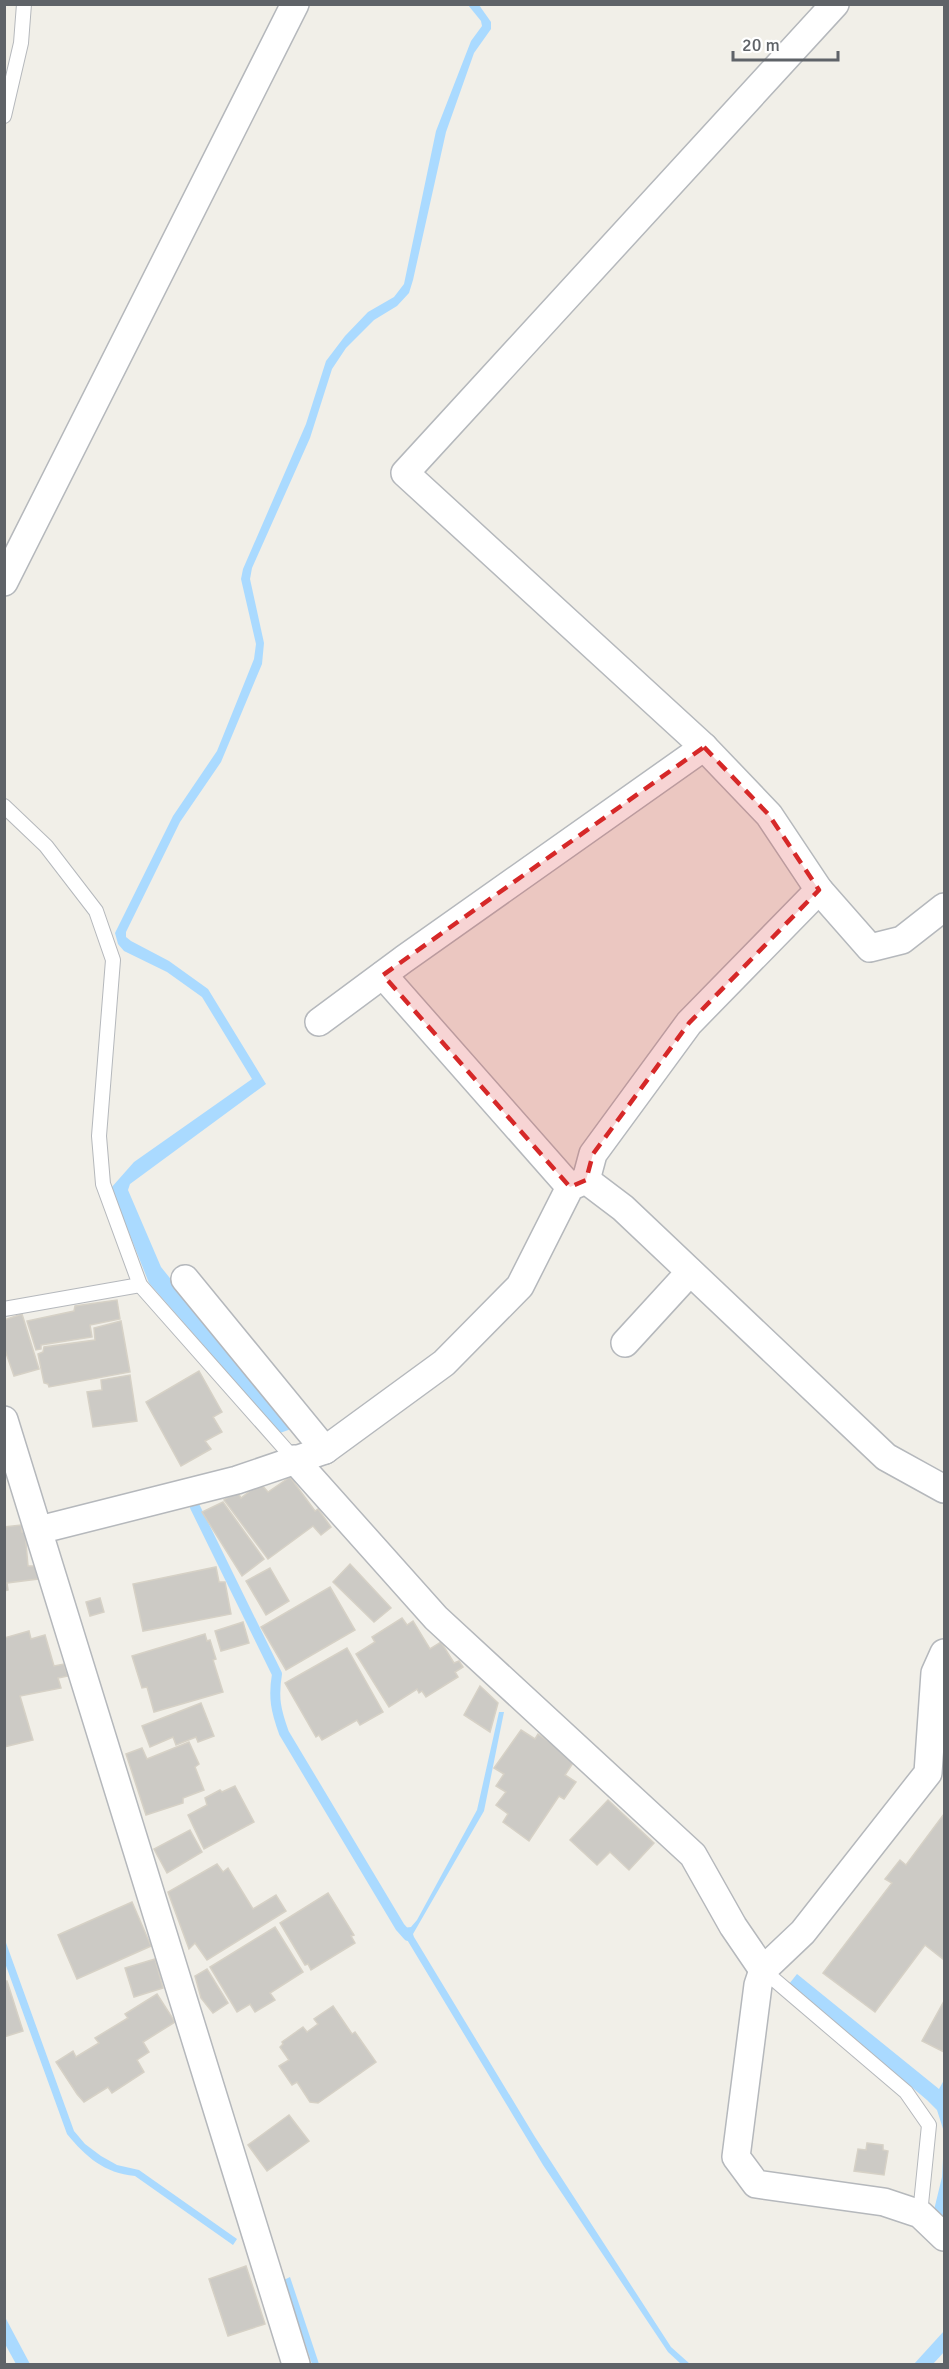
<svg xmlns="http://www.w3.org/2000/svg" width="949" height="2369" viewBox="0 0 949 2369" font-family="Signika,sans-serif">
  <style>
    .water { fill: #aadaff }
    .lines { fill: none; stroke-linecap: round; stroke-linejoin: round }
    .stream { stroke: #aadaff; stroke-width: 10 }
    .building { fill: #cccac5; stroke: #d6d1c6; stroke-width: 1.5 }
    .lane-casing { stroke: #b5b8bc; stroke-width: 16 }
    .street-casing { stroke: #b5b8bc; stroke-width: 30 }
    .lane { stroke: #fff; stroke-width: 14 }
    .street { stroke: #fff; stroke-width: 27 }
    .marked { fill: #d62828; fill-opacity: 0.2; stroke: #d62828; stroke-width: 4.5; stroke-dasharray: 12 8; stroke-linejoin: round }
  </style>
  <rect width="100%" height="100%" fill="#f1efe8"/>
  <g class="water">
    <path d="M468,5H479L491,22V29L474,53L446,132L413,280L409,293L397,306L374,320L346,348L332,369L310,438L252,568L250,579L264,643L262,664L221,762L180,822L126,932V937L131,941L169,961L208,989L266,1084L130,1184L128,1190L161,1267L291,1429L280,1433L149,1283L111,1188L134,1162L252,1079L202,997L167,972L124,951L118,944L115,933L173,816L217,751L254,659L256,644L241,579L243,569L306,424L326,361L345,336L368,312L394,297L404,284L436,131L471,41L482,26L481,21Z"/>
    <path d="M499,1712H504L484,1811L413,1934L414,1937L535,2137L671,2347L690,2364H681L668,2352L543,2165L403,1933V1928L411,1927L417,1920L477,1810Z"/>
    <path d="M5,1940L74,2131L85,2144L101,2156L117,2165L139,2170L237,2239L233,2245L135,2176C104,2173 86,2157 67,2134L5,1963Z"/>
    <path d="M797,1974L939,2089L944,2080V2132L937,2110L927,2100L789,1984Z"/>
    <path d="M944,2140V2220L934,2210L942,2177Z"/>
    <path d="M290,2277L319,2364H312L284,2280Z"/>
    <path d="M5,2317L30,2364H16L5,2344Z"/>
    <path d="M944,2331V2352L933,2364H914Z"/>
  </g>
  <g class="lines">
    <path class="stream" d="M195,1507L277,1674C273,1698 276,1711 284,1733L400,1927L408,1936"/>
  </g>
  <g class="building">
    <path d="M117,1300L120,1319L90,1325L92,1337L41,1345V1349L36,1350L27,1321L74,1311L75,1306Z"/>
    <path d="M22,1314L39,1369L14,1376L4,1347V1320Z"/>
    <path d="M121,1321L130,1372L49,1387L48,1384L44,1383L38,1354L43,1352L44,1347L95,1340L94,1328Z"/>
    <path d="M199,1371L222,1412L213,1417L222,1432L205,1441L211,1449L181,1466L146,1402Z"/>
    <path d="M130,1375L137,1421L93,1427L87,1392L102,1390L101,1380Z"/>
    <path d="M290,1477L315,1511L318,1509L331,1527L321,1535L313,1526L268,1559L224,1500L237,1491L241,1498L260,1483L268,1492Z"/>
    <path d="M223,1502L264,1559L242,1576L202,1512Z"/>
    <path d="M21,1525L22,1532H25L28,1566H35L38,1579L7,1583L8,1590L4,1591V1527Z"/>
    <path d="M350,1564L391,1608L374,1622L333,1582Z"/>
    <path d="M216,1567L219,1582H225L231,1614L143,1631L133,1584Z"/>
    <path d="M270,1568L289,1601L266,1615L246,1581Z"/>
    <path d="M330,1587L355,1630L286,1670L261,1627Z"/>
    <path d="M100,1598L104,1612L90,1616L86,1602Z"/>
    <path d="M402,1618L407,1625L413,1621L430,1649L441,1642L454,1663L459,1661L463,1667L455,1672L458,1677L426,1697L422,1691L419,1693L417,1689L389,1707L356,1654L375,1642L372,1637Z"/>
    <path d="M243,1622L249,1643L221,1651L215,1631Z"/>
    <path d="M29,1631L31,1639L45,1635L54,1666L64,1664L68,1676L58,1678L61,1688L20,1696L33,1740L4,1747V1638Z"/>
    <path d="M205,1634L207,1641L210,1640L216,1659L213,1660L223,1692L154,1712L147,1687L142,1688L132,1656Z"/>
    <path d="M347,1648L383,1712L360,1725L357,1720L322,1740L319,1735L316,1737L285,1683Z"/>
    <path d="M480,1686L498,1703L490,1732L464,1715Z"/>
    <path d="M201,1703L214,1736L198,1742L196,1737L176,1745L173,1737L150,1747L142,1726Z"/>
    <path d="M521,1730L535,1739L538,1734L575,1760L565,1775L576,1782L564,1799L559,1796L529,1841L503,1822L508,1814L496,1805L506,1792L496,1786L504,1774L494,1768Z"/>
    <path d="M189,1742L199,1764L195,1767L204,1790L183,1798V1803L146,1815L126,1754L142,1748L147,1759Z"/>
    <path d="M235,1786L254,1822L204,1849L188,1815L207,1805L205,1798L220,1790L222,1792Z"/>
    <path d="M608,1800L654,1843L629,1870L610,1852L597,1865L570,1840Z"/>
    <path d="M944,1814V1957L943,1959L925,1945L875,2012L823,1973L892,1883L885,1879L900,1860L906,1865Z"/>
    <path d="M190,1830L202,1852L167,1873L154,1849Z"/>
    <path d="M217,1864L223,1872L228,1868L253,1909L276,1895L286,1911L207,1960L195,1943L189,1949L168,1892Z"/>
    <path d="M328,1893L354,1935L351,1936L355,1943L311,1970L308,1964L305,1965L280,1923Z"/>
    <path d="M132,1902L151,1946L77,1979L58,1935Z"/>
    <path d="M275,1927L303,1972L270,1993L275,2000L255,2012L250,2004L237,2012L210,1967Z"/>
    <path d="M155,1959L163,1988L134,1997L125,1968Z"/>
    <path d="M207,1969L228,2003L213,2013L201,1998L195,1976Z"/>
    <path d="M4,1981H7L23,2031L4,2037Z"/>
    <path d="M157,1994L175,2022L143,2042L149,2052L137,2060L144,2072L112,2093L108,2087L84,2102L77,2094L56,2062L73,2051L76,2057L99,2043L95,2038L128,2018L125,2014Z"/>
    <path d="M944,2001V2052L922,2041Z"/>
    <path d="M333,2006L352,2034L355,2032L376,2062L318,2103L310,2102L297,2082L292,2085L279,2066L289,2060L280,2047L283,2044L282,2042L303,2027L307,2032L318,2024L314,2019Z"/>
    <path d="M289,2115L309,2141L267,2171L248,2145Z"/>
    <path d="M867,2143L883,2145V2150L888,2151L884,2175L854,2171L858,2149L866,2150Z"/>
    <path d="M246,2266L265,2324L228,2336L209,2279Z"/>
  </g>
  <g class="lines">
    <g class="lane-casing">
      <g id="lane">
        <path d="M4,116L21,43L24,4"/>
        <path d="M4,806L46,846L96,911L113,960L99,1136L103,1184L140,1285L294,1459"/>
        <path d="M4,1309L140,1285"/>
        <path d="M763,1970L906,2092L929,2125L920,2214"/>
      </g>
    </g>
    <g class="street-casing">
      <g id="street">
        <path d="M835,4L405,473L704,747L769,815L819,890L870,948L902,940L944,907"/>
        <path d="M4,582L295,4"/>
        <path d="M383,975L570,1187"/>
        <path d="M319,1022L404,959L704,747"/>
        <path d="M586,1180L593,1154L689,1023L819,890"/>
        <path d="M185,1279L325,1450"/>
        <path d="M625,1343L690,1272"/>
        <path d="M4,1420L296,2364"/>
        <path d="M294,1459L436,1618L693,1855L733,1926L763,1970"/>
        <path d="M39,1530L237,1480L325,1450L444,1363L520,1286L570,1187L586,1180L623,1208L886,1457L944,1489"/>
        <path d="M944,1653L935,1673L928,1773L803,1932L763,1970L758,1985L736,2157L756,2184L884,2202L920,2214L944,2237"/>
      </g>
    </g>
    <use href="#lane" class="lane"/>
    <use href="#street" class="street"/>
  </g>
  <path class="marked" d="M704,747L769,815L819,890L689,1023L593,1154L586,1180L570,1187L383,975Z"/>
  <rect width="949" height="2369" fill="none" stroke="#5f6368" stroke-width="12"/>
  <path d="M733 51v9h105v-9" fill="none" stroke="#5f6368" stroke-width="3"/>
  <text x="742" y="51" font-size="18" fill="#5f6368" stroke="#ffffff" stroke-width="4.5" paint-order="stroke">20 m</text>
</svg>
